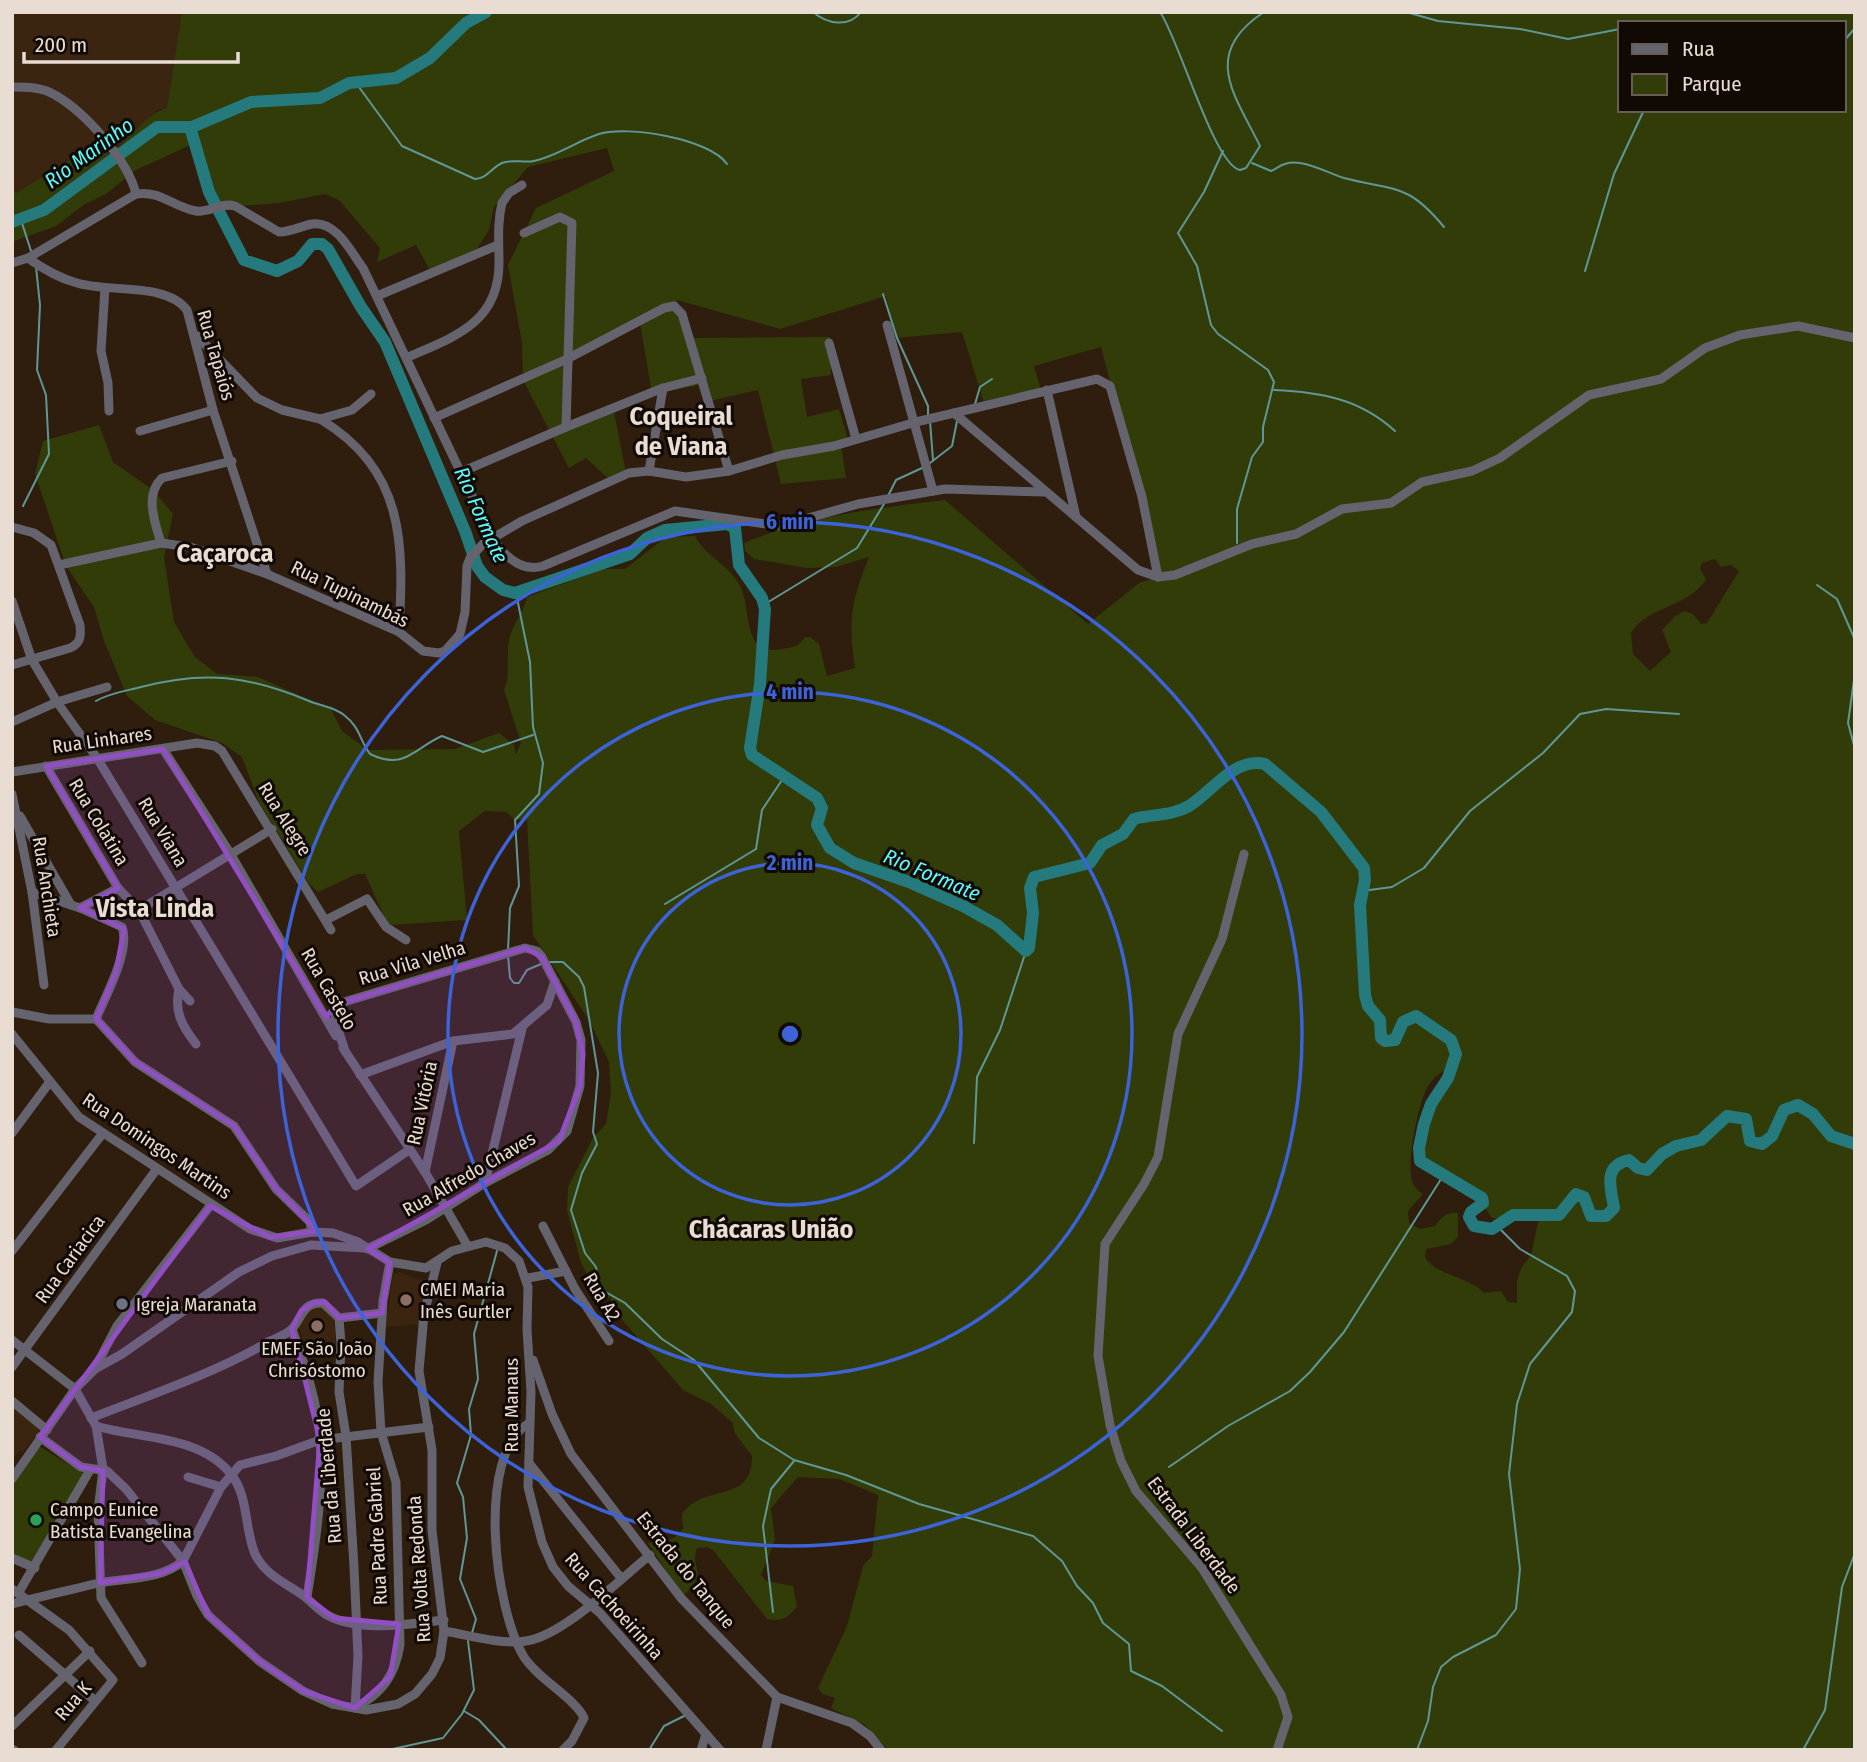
<svg xmlns="http://www.w3.org/2000/svg" width="1867" height="1762" viewBox="0 0 1867 1762" font-family="'Fira Sans Condensed',sans-serif">
  <style>
    .built { fill: #3b2410 }
    .green { fill: #323c08; fill-rule: evenodd }
    .lines { fill: none; stroke-linecap: round; stroke-linejoin: round }
    .stream { stroke: #5f9797; stroke-width: 2 }
    .river { stroke: #247a7d; stroke-width: 12 }
    .minor { stroke: #64636e; stroke-width: 9 }
    .marked { fill: #914fc3; fill-opacity: 0.2; stroke: #914fc3; stroke-width: 5; stroke-linejoin: round }
    .ring { fill: none; stroke: #3c63d7; stroke-width: 3.5 }
    .education-dot { fill: #8d6e63; stroke: #110904; stroke-width: 2.5 }
    .worship-dot { fill: #6b7280; stroke: #110904; stroke-width: 2.5 }
    .leisure-dot { fill: #2e9e5b; stroke: #110904; stroke-width: 2.5 }
    .labels { text-anchor: middle; dominant-baseline: central; stroke-width: 6; stroke-linejoin: round; paint-order: stroke }
    .street-label { font-size: 19px; fill: #e9dcd3; stroke: #110904 }
    .poi-label { font-size: 19px; fill: #e9dcd3; stroke: #110904; text-anchor: start }
    .water-label { font-size: 21px; font-style: italic; fill: #5df9ff; stroke: #110904 }
    .district-label { font-size: 26px; font-weight: bold; fill: #e9dcd3; stroke: #110904 }
    .centre { fill: #3c63d7; stroke: #110904; stroke-width: 3.5 }
    .ring-label { font-size: 21px; text-anchor: middle; font-weight: bold; fill: #3c63d7; stroke: #110904; stroke-width: 6; stroke-linejoin: round; paint-order: stroke }
  </style>
  <rect width="100%" height="100%" fill="#2f1d0e"/>
  <g class="built">
    <path d="M12,12H182L168,108L158,110L127,142L109,155L100,141L16,193L12,186Z"/>
    <path d="M399,1272L427,1282L421,1324L385,1327L393,1275Z"/>
    <path d="M314,1307H321L333,1314L336,1343L304,1347L299,1324L303,1315Z"/>
    <path d="M12,1405L38,1426L39,1432L23,1452L20,1451L15,1456L12,1454Z"/>
  </g>
  <g class="green">
    <path d="M182,12H1855V1750H888L865,1725L831,1708L835,1698L822,1694L818,1688L847,1626L863,1566L872,1556L878,1495L839,1479L798,1477L771,1508L775,1540L761,1575L766,1581L793,1586L797,1606C789,1618 781,1622 767,1619L714,1551L707,1547L697,1548C689,1570 711,1572 683,1596L648,1543L674,1538L683,1529L682,1514C705,1482 752,1505 752,1456L734,1432L733,1423L711,1404L683,1390L611,1307V1297L601,1300L581,1263L567,1210L568,1187L593,1138L606,1124L611,1093L609,1062L590,1022L533,935L527,819L515,820L506,812L485,811L459,831L467,920L388,925L365,874H357L318,892L308,882L259,802L242,757L222,743L155,720L127,696L104,641L94,607L66,566L35,474L43,441L99,425L113,462L153,490L173,514L164,557L174,622L195,657L217,674L258,677L331,709L342,731L368,750L455,749L499,733L514,745L516,754L521,743L504,690C512,672 504,651 511,633C516,620 524,611 527,597L603,569H625L666,537L695,536C705,556 728,564 739,584C753,608 740,657 782,649C792,647 799,647 805,637H810L819,644L827,676L855,668C848,621 851,601 869,557L836,567L807,568L754,559L745,551L744,543C807,516 877,508 945,500L1088,624L1139,583L1161,576L1101,347L1034,366L1041,390L985,406L962,332L895,338L886,296L780,329L677,300L689,338L830,337L831,375L801,379L807,417L839,409L849,443L841,445L846,478L781,484L758,390L705,402L700,385L652,394L640,323L574,354L566,426L613,407L627,478L612,482L586,458L569,468L523,380L522,343L508,265L536,208L614,171L607,148L528,167L494,207L489,230L477,249L430,270L416,245L377,262L380,248L339,200L325,194L279,203L213,208L199,141L136,170L106,194L85,204L56,226L12,242V186L16,193L100,141L109,154C128,142 146,113 167,108ZM1620,23H1844V110H1620ZM1715,559L1721,567L1731,565L1739,571L1707,623L1701,624L1693,614L1685,611L1675,616L1662,630L1671,652L1650,671L1633,654L1631,633C1649,605 1685,609 1706,580L1700,568L1702,563ZM1449,1067L1454,1069L1431,1113L1418,1161C1427,1168 1434,1167 1443,1172C1462,1184 1481,1200 1492,1218L1514,1219L1540,1213L1531,1255L1521,1268L1517,1281V1303L1508,1302L1501,1291L1484,1293C1469,1276 1436,1276 1425,1257L1426,1249L1451,1244L1458,1237V1213C1446,1212 1442,1217 1435,1226L1420,1229L1409,1223L1408,1211L1423,1194C1420,1192 1417,1190 1415,1187C1403,1172 1418,1107 1426,1090C1431,1079 1440,1073 1449,1067Z"/>
    <path d="M37,1445L86,1475L34,1566L12,1553V1486Z"/>
  </g>
  <g class="lines">
    <g class="stream">
      <path d="M813,12C827,24 849,28 861,12"/>
      <path d="M1160,12C1179,39 1214,165 1240,170L1246,168L1260,146C1235,95 1200,54 1264,12"/>
      <path d="M1406,12L1438,21L1520,29L1568,39L1620,29"/>
      <path d="M1844,41L1855,28"/>
      <path d="M356,83L402,146L475,179C488,178 491,168 502,163C512,159 524,163 534,161C557,156 577,141 599,134C628,125 710,139 727,164"/>
      <path d="M1223,151L1204,192L1178,233L1197,266L1211,325L1218,334L1268,370L1274,382L1263,427V442L1252,457L1237,509V543"/>
      <path d="M1252,163L1271,171C1276,169 1280,165 1285,164C1303,158 1327,173 1344,178C1394,191 1407,182 1444,227"/>
      <path d="M21,220L31,251"/>
      <path d="M1585,271L1614,174L1644,110"/>
      <path d="M883,294L897,338L928,406V416"/>
      <path d="M1274,390C1321,392 1360,399 1395,431"/>
      <path d="M975,404L980,387L992,379"/>
      <path d="M930,421L933,460"/>
      <path d="M930,463L952,446L957,421"/>
      <path d="M888,496L896,480L922,468"/>
      <path d="M23,506L49,454L46,395L37,370L40,305L36,267"/>
      <path d="M1817,585L1837,599L1855,640"/>
      <path d="M765,604L857,548L884,504"/>
      <path d="M1855,673L1848,723L1855,749"/>
      <path d="M96,701C109,693 126,691 141,687C205,670 249,676 309,701C321,706 334,707 344,715C361,728 359,740 370,754C405,771 414,748 442,736L483,752L533,735"/>
      <path d="M1362,891L1392,887L1424,868L1470,811L1543,753L1580,714L1606,709L1679,714"/>
      <path d="M665,904L756,849L762,810L784,777"/>
      <path d="M508,950L510,908L519,886L515,820L539,794L543,763L533,727L530,662L516,593"/>
      <path d="M508,955L510,978L514,983H519L527,970L541,964"/>
      <path d="M550,962H563L579,977L584,987L598,1073L593,1132L597,1144L582,1173L571,1210L585,1253L596,1267L598,1284L602,1290L625,1303L662,1339L694,1360L759,1438L794,1460L846,1475L919,1504L1033,1536L1062,1561L1077,1586L1093,1603L1103,1623L1129,1644L1131,1671L1162,1686L1222,1731"/>
      <path d="M974,1143L977,1077L1000,1030L1026,951"/>
      <path d="M1169,1467L1228,1426L1290,1391L1310,1372L1344,1332L1443,1176"/>
      <path d="M773,1612L763,1526L771,1489L794,1461"/>
      <path d="M472,1633L476,1619L460,1579L467,1538L463,1497L457,1483L471,1435L469,1409L478,1379L474,1334L497,1251"/>
      <path d="M464,1711L479,1720L507,1750"/>
      <path d="M388,1750L443,1738L462,1714L474,1690L468,1641"/>
      <path d="M649,1750L664,1726L684,1716"/>
      <path d="M1417,1750L1428,1721L1433,1687L1441,1667L1453,1657L1496,1635L1516,1609L1520,1569L1509,1474L1517,1404L1530,1364L1572,1312L1575,1291L1567,1276L1520,1249L1497,1226"/>
      <path d="M1803,1750L1825,1710L1842,1587L1855,1553"/>
    </g>
    <g class="river">
      <path d="M190,127L209,192L244,260L277,271L298,261L312,244H322L328,249L361,307L385,342L465,531L477,566L485,577L503,590L515,593L630,554L647,538L665,530L727,524L735,528L739,565L762,598L765,609L760,684L750,748L752,755L817,798L822,808L817,825L830,848L854,863L909,882L963,906L997,925L1026,951L1029,948L1033,913L1030,888L1034,877L1090,863L1102,845L1123,834L1134,819C1152,814 1172,816 1189,806C1211,793 1235,756 1265,764L1321,812L1364,868L1365,880L1360,905L1365,995L1368,1006L1380,1020L1381,1038L1385,1041L1395,1040L1403,1022L1416,1016L1451,1040L1456,1054L1448,1078L1431,1104L1424,1124L1419,1148L1420,1161L1482,1198L1483,1203L1471,1212L1469,1217L1474,1226L1492,1229L1513,1215H1559L1576,1194L1584,1197L1591,1216H1606L1614,1208C1611,1188 1602,1166 1629,1160L1638,1168L1647,1170L1662,1154L1676,1146L1701,1140L1727,1116L1746,1119L1750,1141L1762,1144L1772,1136L1784,1110L1798,1105L1813,1114L1831,1136L1855,1144"/>
      <path d="M12,222L44,210L157,127H192L251,102L320,98L349,83L396,78L430,58L466,23L486,12"/>
    </g>
    <g class="minor">
      <path d="M12,87C27,87 42,87 55,95C85,112 128,160 136,194"/>
      <path d="M524,233L560,217L572,223L566,427L663,388L702,378"/>
      <path d="M28,258C43,269 59,278 77,283C110,293 166,282 187,310L213,410L267,574"/>
      <path d="M12,263L28,258L136,194C160,190 173,207 196,211C209,213 221,202 235,206L279,232C291,232 301,226 312,224C336,220 351,252 363,268L492,538C503,554 521,573 543,566L675,511L780,526L858,504L945,489L1044,492"/>
      <path d="M105,288L101,351L108,383L109,411"/>
      <path d="M377,296L498,245"/>
      <path d="M887,325L933,491"/>
      <path d="M197,336L257,398L282,410L320,419L352,410L371,394"/>
      <path d="M829,343L856,439"/>
      <path d="M408,357C454,337 499,323 499,263C499,242 497,223 502,203L509,193L522,185"/>
      <path d="M1047,390L1076,517"/>
      <path d="M954,413L1138,570L1158,577L1175,575L1252,544L1296,534L1342,509L1391,503L1422,482L1472,471L1500,458L1589,395L1661,379L1705,348L1740,335L1798,326L1855,338"/>
      <path d="M434,418L567,359L664,308L674,306L682,314L729,471"/>
      <path d="M320,419C405,470 404,543 399,632"/>
      <path d="M140,431L213,410"/>
      <path d="M649,471L663,388"/>
      <path d="M459,473L566,427"/>
      <path d="M12,527L34,533L51,545L80,625C81,636 81,643 70,648L12,665"/>
      <path d="M161,543C155,523 144,495 162,478L232,461"/>
      <path d="M59,565L161,543L190,547L267,574L399,632L423,651L439,653L445,651L460,634L465,612L467,566L470,558L483,544L522,521L629,473L649,471L686,477L729,471L782,455L834,446L916,422L1097,379L1110,386L1142,497L1158,577"/>
      <path d="M12,601L32,660L57,702L97,758L356,1186L409,1150"/>
      <path d="M12,722L57,702L107,687"/>
      <path d="M163,749L230,853L336,1036"/>
      <path d="M46,766L118,888L139,910L179,989L190,1001"/>
      <path d="M12,772L197,743L215,746L222,751L331,930"/>
      <path d="M12,794L32,892L44,985"/>
      <path d="M20,816L71,905"/>
      <path d="M1244,854L1222,939L1178,1034L1158,1157L1144,1184L1105,1244L1098,1356L1110,1425L1121,1461L1136,1491L1202,1568L1281,1695L1288,1717L1277,1750"/>
      <path d="M32,892L80,908L122,927C131,950 105,997 96,1019"/>
      <path d="M80,908L118,888"/>
      <path d="M139,910L272,829"/>
      <path d="M326,920L367,899L386,927L406,940"/>
      <path d="M179,989C174,1012 182,1026 196,1044"/>
      <path d="M12,1012L49,1019H96L135,1062L234,1126L276,1189L310,1222L312,1232"/>
      <path d="M12,1034L79,1117L250,1229L277,1238L312,1232L333,1233L358,1242L390,1262L426,1268L452,1251L486,1242L505,1248L519,1261L528,1287L527,1329L531,1392L528,1487L542,1542L553,1567L568,1586L600,1613L720,1750"/>
      <path d="M343,1048L425,1172L467,1245"/>
      <path d="M345,1051L335,1020L337,1004L525,948L537,951L542,957L576,1022L581,1040L580,1086L567,1131L548,1150L485,1183L426,1220L367,1249"/>
      <path d="M360,1075L453,1041L513,1034L547,1005L555,981"/>
      <path d="M12,1133L49,1083"/>
      <path d="M425,1172L453,1041"/>
      <path d="M485,1183L522,1029"/>
      <path d="M543,1226L575,1289L609,1341"/>
      <path d="M12,1251L103,1133"/>
      <path d="M528,1278L566,1271"/>
      <path d="M339,1318L382,1313"/>
      <path d="M292,1329C304,1364 318,1402 320,1439C324,1490 315,1547 307,1597"/>
      <path d="M12,1340L75,1389"/>
      <path d="M533,1360L552,1414L571,1454L681,1598L777,1697L852,1723L870,1736L881,1750"/>
      <path d="M12,1367L156,1170"/>
      <path d="M95,1369L122,1354L239,1272L272,1256L311,1245L364,1248"/>
      <path d="M75,1389L96,1426L103,1469L98,1511L101,1598L142,1663"/>
      <path d="M12,1401L47,1430"/>
      <path d="M91,1418C152,1394 213,1374 270,1341C277,1338 288,1334 293,1328C303,1315 303,1302 323,1303L339,1318L341,1344L339,1392L346,1436L354,1567L358,1656L355,1708"/>
      <path d="M529,1423C475,1455 495,1610 524,1657C538,1679 576,1699 584,1718L572,1741L563,1750"/>
      <path d="M96,1426C139,1439 199,1435 230,1473C249,1495 244,1528 255,1554C264,1573 281,1581 298,1592C309,1598 316,1609 327,1615C360,1633 409,1624 444,1620"/>
      <path d="M40,1437L81,1467L107,1471L126,1489L183,1561L197,1596L208,1615L259,1661L303,1691L332,1704L366,1710L398,1704L415,1694L432,1674L440,1658L444,1631L432,1530V1450L419,1371L424,1314L437,1263"/>
      <path d="M529,1463L621,1578"/>
      <path d="M188,1477L221,1487"/>
      <path d="M12,1479L75,1389L94,1370L117,1326L210,1206"/>
      <path d="M12,1558L35,1568"/>
      <path d="M12,1589L69,1630L113,1680L56,1750"/>
      <path d="M19,1592L90,1470"/>
      <path d="M12,1604C41,1596 70,1590 99,1583C126,1578 161,1580 183,1561L221,1487L240,1465L276,1456L320,1440L429,1427"/>
      <path d="M444,1631C469,1635 500,1645 526,1641C563,1636 620,1579 650,1555"/>
      <path d="M19,1635L94,1700"/>
      <path d="M355,1708C382,1693 395,1676 400,1645L396,1482L381,1432L378,1382L383,1301L390,1262"/>
      <path d="M12,1726L90,1651"/>
      <path d="M12,1749L14,1750"/>
      <path d="M701,1750L706,1734"/>
      <path d="M766,1750L777,1697"/>
    </g>
  </g>
  <path class="marked" d="M163,749L326,1017L337,1004L525,948L542,957L576,1022L583,1054L580,1086L559,1141L368,1249L390,1262L382,1313L339,1318L325,1302L314,1303L301,1311L292,1329L320,1440L307,1597L334,1618L399,1624L390,1677L355,1708L303,1691L259,1661L208,1615L185,1562L162,1573L100,1583L103,1471L81,1467L40,1437L210,1206L270,1237L317,1231L276,1189L234,1126L135,1062L96,1019L116,972L124,929L80,908L118,888L46,766Z"/>
  <g class="ring">
    <circle cx="790" cy="1034" r="171"/>
    <circle cx="790" cy="1034" r="342"/>
    <circle cx="790" cy="1034" r="512"/>
  </g>
  <g class="education-dot">
    <circle cx="406" cy="1300" r="7"/>
    <circle cx="317" cy="1326" r="7"/>
  </g>
  <circle class="worship-dot" cx="122" cy="1304" r="7"/>
  <circle class="leisure-dot" cx="36" cy="1520" r="7"/>
  <g class="labels">
    <g class="street-label">
      <text transform="translate(216 355) rotate(74)">Rua Tapaiós</text>
      <text transform="translate(350 594) rotate(26)">Rua Tupinambás</text>
      <text transform="translate(102 740) rotate(-8)">Rua Linhares</text>
      <text transform="translate(285 819) rotate(58)">Rua Alegre</text>
      <text transform="translate(99 822) rotate(59)">Rua Colatina</text>
      <text transform="translate(163 832) rotate(59)">Rua Viana</text>
      <text transform="translate(47 887) rotate(81)">Rua Anchieta</text>
      <text transform="translate(412 963) rotate(-17)">Rua Vila Velha</text>
      <text transform="translate(329 989) rotate(60)">Rua Castelo</text>
      <text transform="translate(422 1103) rotate(-78)">Rua Vitória</text>
      <text transform="translate(157 1146) rotate(34)">Rua Domingos Martins</text>
      <text transform="translate(469 1174) rotate(-30)">Rua Alfredo Chaves</text>
      <text transform="translate(70 1259) rotate(-54)">Rua Cariacica</text>
      <text transform="translate(602 1297) rotate(59)">Rua A2</text>
      <text transform="translate(511 1405) rotate(-90)">Rua Manaus</text>
      <text transform="translate(329 1476) rotate(-95)">Rua da Liberdade</text>
      <text transform="translate(1194 1535) rotate(53)">Estrada Liberdade</text>
      <text transform="translate(377 1536) rotate(-93)">Rua Padre Gabriel</text>
      <text transform="translate(419 1569) rotate(-94)">Rua Volta Redonda</text>
      <text transform="translate(686 1570) rotate(51)">Estrada do Tanque</text>
      <text transform="translate(614 1606) rotate(48)">Rua Cachoeirinha</text>
      <text transform="translate(73 1701) rotate(-49)">Rua K</text>
    </g>
    <g class="poi-label">
      <text x="420" y="1289">CMEI Maria<tspan x="420" dy="22">Inês Gurtler</tspan></text>
      <text x="136" y="1304">Igreja Maranata</text>
      <text x="317" y="1348" text-anchor="middle">EMEF São João<tspan x="317" dy="22">Chrisóstomo</tspan></text>
      <text x="50" y="1509">Campo Eunice<tspan x="50" dy="22">Batista Evangelina</tspan></text>
    </g>
    <g class="water-label">
      <text transform="translate(89 153) rotate(-36)">Rio Marinho</text>
      <text transform="translate(481 515) rotate(66)">Rio Formate</text>
      <text transform="translate(932 875) rotate(23)">Rio Formate</text>
    </g>
    <g class="district-label">
      <text x="681" y="416">Coqueiral<tspan x="681" dy="30">de Viana</tspan></text>
      <text x="225" y="553">Caçaroca</text>
      <text x="155" y="908">Vista Linda</text>
      <text x="771" y="1229">Chácaras União</text>
    </g>
  </g>
  <circle cx="790" cy="1034" r="10" class="centre"/>
  <g class="ring-label">
    <text x="790" y="529">6 min</text>
    <text x="790" y="699">4 min</text>
    <text x="790" y="870">2 min</text>
  </g>
  <rect width="1867" height="1762" fill="none" stroke="#e9dcd3" stroke-width="28"/>
  <rect x="1618" y="21" width="228" height="91" fill="#110904" stroke="#675d57" stroke-width="2"/>
  <rect x="1632" y="44" width="35" height="10" fill="#64636e" stroke="#675d57" stroke-width="2"/>
  <text x="1682" y="56" font-size="21" fill="#e9dcd3">Rua</text>
  <rect x="1632" y="74" width="35" height="21" fill="#323c08" stroke="#675d57" stroke-width="2"/>
  <text x="1682" y="91" font-size="21" fill="#e9dcd3">Parque</text>
  <path d="M24 52v10h214v-10" fill="none" stroke="#e9dcd3" stroke-width="3.5"/>
  <text x="35" y="52" font-size="21" fill="#e9dcd3" stroke="#110904" stroke-width="5" paint-order="stroke">200 m</text>
</svg>
